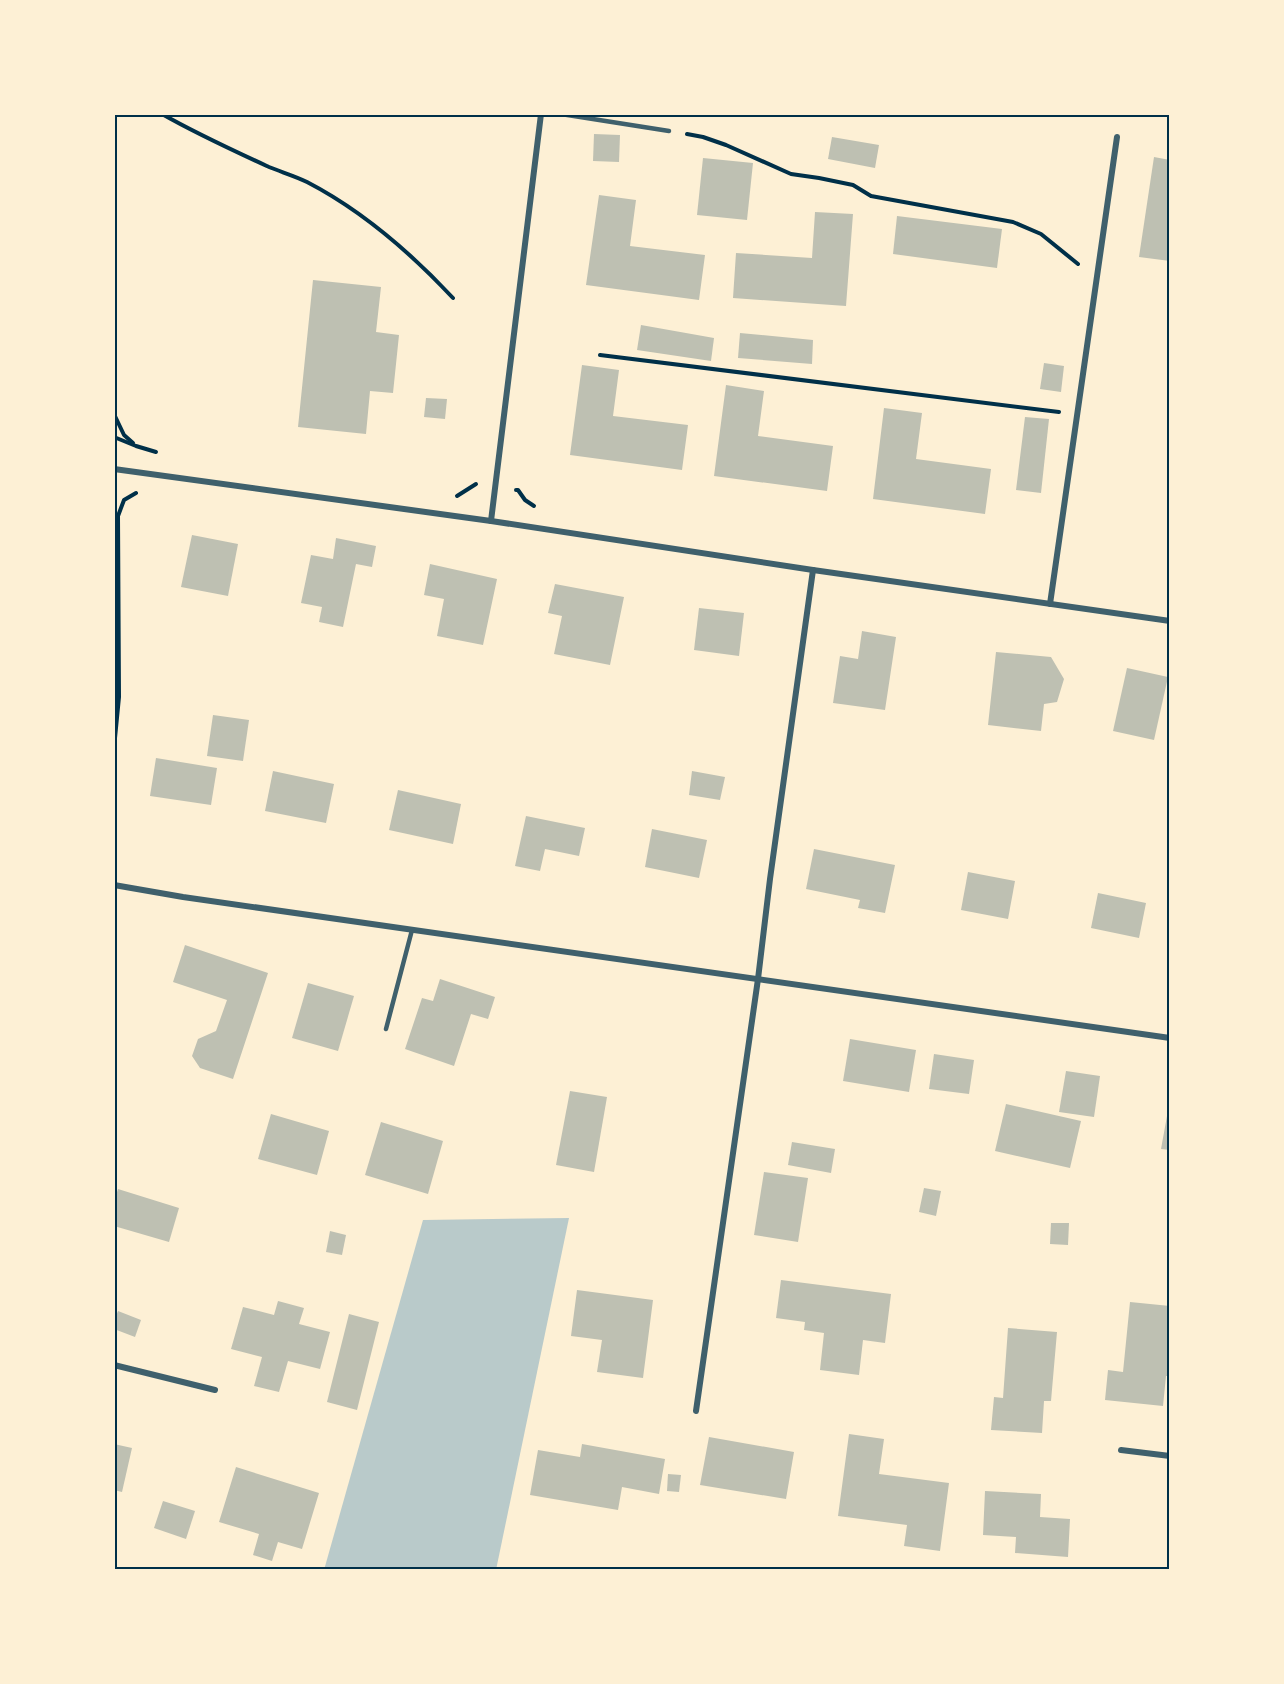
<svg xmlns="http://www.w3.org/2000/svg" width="1284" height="1684" viewBox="0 0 1284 1684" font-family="'DM Sans',sans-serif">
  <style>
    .green { fill: #b9caca }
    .building { fill: #bec0b2 }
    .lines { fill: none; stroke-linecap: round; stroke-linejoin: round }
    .path { stroke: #003049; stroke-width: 4 }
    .service { stroke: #3f606c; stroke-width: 4.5 }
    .minor { stroke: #3f606c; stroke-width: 6 }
    .neatline { fill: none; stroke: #003049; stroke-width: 2 }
  </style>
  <rect width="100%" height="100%" fill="#fdf0d5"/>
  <path class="green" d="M569,1218L496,1570H324L423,1220Z"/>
  <g class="building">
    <path d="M594,134L620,135L619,162L593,161Z"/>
    <path d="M832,137L879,145L875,168L828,159Z"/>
    <path d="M1154,157L1170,160V261L1139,257Z"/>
    <path d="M703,158L753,163L747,220L697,215Z"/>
    <path d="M599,195L636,200L630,246L705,255L699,300L586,285Z"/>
    <path d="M815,212L853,214L846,306L733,298L736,253L812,258Z"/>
    <path d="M897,216L1002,229L997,268L893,254Z"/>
    <path d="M313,280L381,287L376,332L399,335L393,393L370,391L366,434L298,427Z"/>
    <path d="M641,325L714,338L711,361L637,350Z"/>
    <path d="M740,333L813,340L812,364L738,358Z"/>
    <path d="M1044,363L1064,366L1061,392L1040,389Z"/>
    <path d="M582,365L619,370L613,416L688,425L682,470L570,455Z"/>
    <path d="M726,385L764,391L758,436L833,446L827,491L714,476Z"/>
    <path d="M426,398L447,399L445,419L424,417Z"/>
    <path d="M884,408L922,413L916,459L991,469L985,514L873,499Z"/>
    <path d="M1025,417L1049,419L1041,493L1016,490Z"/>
    <path d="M192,535L238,544L228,596L181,587Z"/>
    <path d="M336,538L376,546L372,567L356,564L343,627L319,622L322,607L301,603L311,555L333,559Z"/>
    <path d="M430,564L497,579L483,645L437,636L444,599L424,595Z"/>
    <path d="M555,584L624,597L610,665L554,654L562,616L548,613Z"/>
    <path d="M699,608L744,613L739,656L694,650Z"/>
    <path d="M862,631L896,637L885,710L833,703L840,656L858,659Z"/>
    <path d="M996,652L1051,657L1064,679L1057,702L1044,704L1041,731L988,725Z"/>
    <path d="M1127,668L1168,677L1154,740L1113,731Z"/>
    <path d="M213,715L249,720L243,761L207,756Z"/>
    <path d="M156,758L217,768L211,805L150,796Z"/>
    <path d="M273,771L334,784L326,823L265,811Z"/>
    <path d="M692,771L725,777L720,800L689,795Z"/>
    <path d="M398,790L461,804L453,844L389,830Z"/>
    <path d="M526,816L585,828L579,856L545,849L540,871L515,866Z"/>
    <path d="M652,829L707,840L699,878L645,867Z"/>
    <path d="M814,849L895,865L885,913L858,908L860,900L806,889Z"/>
    <path d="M968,872L1015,881L1008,919L961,910Z"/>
    <path d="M1098,893L1146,903L1139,938L1091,928Z"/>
    <path d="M185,945L268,973L233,1079L200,1068L192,1056L198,1039L216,1031L227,1000L173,982Z"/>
    <path d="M440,979L495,997L488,1019L471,1014L454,1066L405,1049L422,998L433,1001Z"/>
    <path d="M308,983L354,996L338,1051L292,1038Z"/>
    <path d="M850,1039L916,1050L909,1092L843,1081Z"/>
    <path d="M934,1054L974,1060L969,1094L929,1089Z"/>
    <path d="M1066,1071L1100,1076L1094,1117L1059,1112Z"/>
    <path d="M570,1091L607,1097L594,1172L556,1165Z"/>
    <path d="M1006,1104L1081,1121L1070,1168L995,1151Z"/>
    <path d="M1169,1105H1170V1150L1161,1149Z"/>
    <path d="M271,1114L329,1131L317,1175L258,1159Z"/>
    <path d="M381,1122L443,1141L428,1194L365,1175Z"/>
    <path d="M792,1142L835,1149L831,1173L788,1165Z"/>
    <path d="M764,1172L808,1178L798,1242L754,1235Z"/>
    <path d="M924,1188L941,1191L936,1216L919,1212Z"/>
    <path d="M118,1189L179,1208L169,1242L114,1226V1202Z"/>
    <path d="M1051,1223H1069L1068,1245L1050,1244Z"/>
    <path d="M330,1231L346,1235L342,1255L326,1252Z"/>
    <path d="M781,1280L891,1294L885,1343L863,1340L859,1375L820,1370L824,1333L804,1330L805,1322L776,1318Z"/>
    <path d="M577,1290L653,1300L643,1378L597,1372L602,1340L571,1336Z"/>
    <path d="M278,1301L304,1308L299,1324L330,1332L320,1369L288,1361L279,1392L254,1386L262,1357L231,1349L243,1307L274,1315Z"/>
    <path d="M1130,1302L1170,1306V1376H1166L1163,1406L1105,1400L1108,1370L1123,1372Z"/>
    <path d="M118,1311L141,1320L135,1337L114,1329V1321Z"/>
    <path d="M349,1314L379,1322L357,1410L327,1402Z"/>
    <path d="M1008,1328L1057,1332L1051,1401H1044L1042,1433L991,1430L994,1397L1003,1398Z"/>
    <path d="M849,1434L884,1439L879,1474L949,1483L940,1551L904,1546L907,1525L838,1516Z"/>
    <path d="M709,1437L794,1452L786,1499L700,1485Z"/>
    <path d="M114,1444L132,1448L122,1492L114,1490Z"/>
    <path d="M582,1444L665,1459L659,1494L622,1487L618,1510L530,1495L538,1450L580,1457Z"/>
    <path d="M236,1467L319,1493L302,1549L278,1542L272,1561L253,1555L259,1534L219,1522Z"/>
    <path d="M668,1474L681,1475L679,1492L667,1491Z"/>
    <path d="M985,1491L1041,1494L1040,1517L1070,1519L1068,1557L1015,1553L1016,1537L983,1535Z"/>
    <path d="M163,1501L195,1511L186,1539L154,1528Z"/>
  </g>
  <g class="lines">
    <g class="path">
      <path d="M162,114C197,134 232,150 269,167C281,172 295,176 307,182C363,211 410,252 453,298"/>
      <path d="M687,134L703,137L726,145L791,174L819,178L853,185L871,196L1013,222L1041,234L1078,264"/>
      <path d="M600,355L1059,412"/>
      <path d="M114,414L124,435L133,443"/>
      <path d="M114,437L136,446L156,452"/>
      <path d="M516,490H518L525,500L534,506"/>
      <path d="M457,496L476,484"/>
      <path d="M114,814L115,738L119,697L118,516L124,500L136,493"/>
    </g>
    <g class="service">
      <path d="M561,114L669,131"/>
      <path d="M386,1029L412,930"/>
    </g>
    <g class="minor">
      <path d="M114,469L491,521L813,570L1170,621"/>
      <path d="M491,521L541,114"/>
      <path d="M1050,604L1117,137"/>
      <path d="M114,885L183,897L1170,1038"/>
      <path d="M114,1365L215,1390"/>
      <path d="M696,1411L758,979L770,879L813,570"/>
      <path d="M1121,1450L1170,1456"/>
    </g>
  </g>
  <rect width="1284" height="1684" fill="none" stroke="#fdf0d5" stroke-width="231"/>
  <rect x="116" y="116" width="1052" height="1452" class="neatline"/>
</svg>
